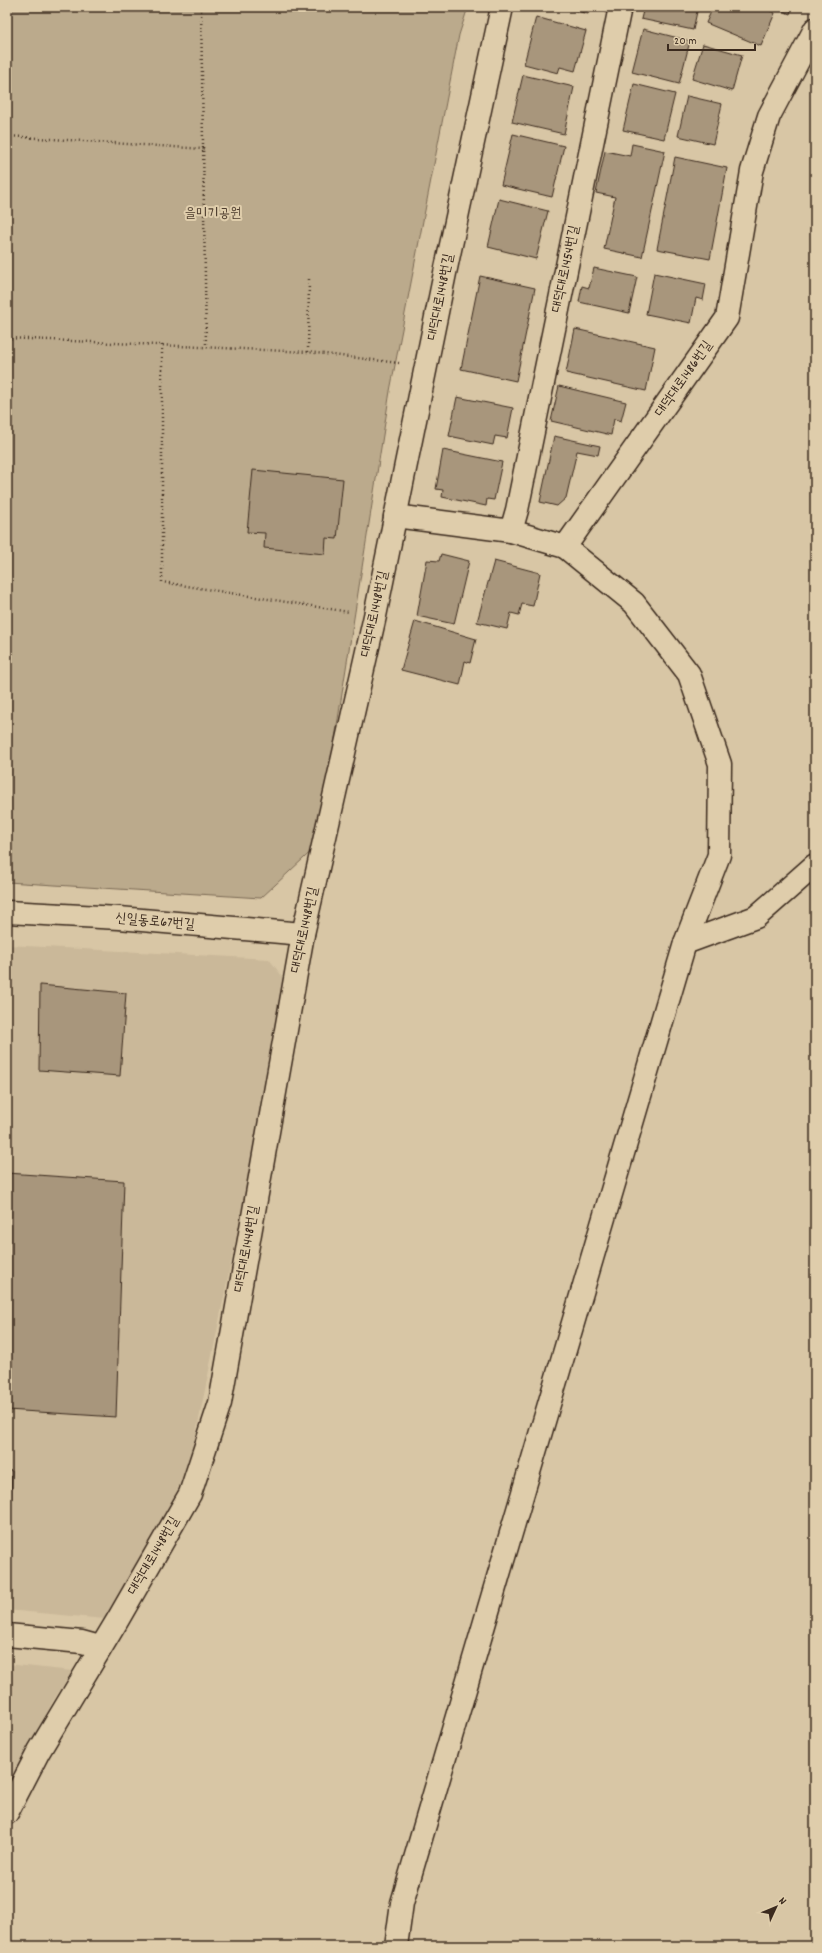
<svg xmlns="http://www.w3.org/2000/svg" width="822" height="1953" viewBox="0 0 822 1953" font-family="Dekko,'Poor Story',sans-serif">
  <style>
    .built { fill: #cab899 }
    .green { fill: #bbaa8c; stroke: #7b6a55 }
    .building { fill: #a8967c; stroke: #3b2a1e }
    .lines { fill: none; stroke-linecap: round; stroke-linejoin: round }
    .minor-casing { stroke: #3b2a1e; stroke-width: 25 }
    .path { stroke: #3b2a1e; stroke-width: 2.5; stroke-dasharray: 1 3; stroke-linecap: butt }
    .minor { stroke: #dfcdab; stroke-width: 22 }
    .labels { text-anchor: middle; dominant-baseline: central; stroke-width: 4; stroke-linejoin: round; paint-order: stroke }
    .park-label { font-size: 14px; fill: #4e3d2e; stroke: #dfcdab }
    .street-label { font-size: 14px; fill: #3b2a1e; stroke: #dfcdab }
  </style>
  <rect width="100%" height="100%" fill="#d8c6a5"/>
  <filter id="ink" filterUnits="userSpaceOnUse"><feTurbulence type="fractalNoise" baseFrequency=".025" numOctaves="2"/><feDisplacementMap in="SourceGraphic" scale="8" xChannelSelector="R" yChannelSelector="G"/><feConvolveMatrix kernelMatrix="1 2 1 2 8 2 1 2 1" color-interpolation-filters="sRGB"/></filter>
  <g filter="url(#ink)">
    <g class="built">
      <path d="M7,945L269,959L288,984L191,1458L168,1512L130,1581L105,1619L7,1610Z"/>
      <path d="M7,1664L72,1671L53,1701L7,1792Z"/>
    </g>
    <path class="green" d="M7,7H468L459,35L390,391L318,845L261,898L7,882Z"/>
    <g class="building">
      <path d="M562,7H590L588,14Z"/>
      <path d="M644,7H698L693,30L641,19Z"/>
      <path d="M713,7H761L775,13L761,46L706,23Z"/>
      <path d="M773,7H792L790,14Z"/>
      <path d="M536,17L586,31L575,71L560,67L558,73L524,64Z"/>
      <path d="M643,29L690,41L679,84L632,72Z"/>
      <path d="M703,44L742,55L732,91L692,79Z"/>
      <path d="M523,75L574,87L564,134L512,122Z"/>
      <path d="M634,84L675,94L664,139L623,130Z"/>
      <path d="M687,96L722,104L713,144L678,136Z"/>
      <path d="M513,134L564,146L552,197L501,185Z"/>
      <path d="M632,144L665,151L642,257L604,249L615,197L596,193L605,151L630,156Z"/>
      <path d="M675,157L727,168L710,259L657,249Z"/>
      <path d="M499,199L548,211L536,259L488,247Z"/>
      <path d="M594,268L637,277L629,313L579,302L582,286L589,288Z"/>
      <path d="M654,273L706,284L703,300L696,298L691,323L646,314Z"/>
      <path d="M480,276L535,288L516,381L461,369Z"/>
      <path d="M575,329L655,347L646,391L566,373Z"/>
      <path d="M559,386L626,402L621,421L614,419L611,435L551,421Z"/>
      <path d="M457,397L513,408L507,438L495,436L493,445L449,436Z"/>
      <path d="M554,436L600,446L598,455L577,451L566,498L557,506L540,502Z"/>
      <path d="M443,450L502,462L494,500L487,499L486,506L442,497L443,490L436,489Z"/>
      <path d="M253,470L343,479L337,539L326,538L325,554L264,548L265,533L247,532Z"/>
      <path d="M441,554L469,561L454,624L417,616L427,560L439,561Z"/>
      <path d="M494,561L540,573L533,606L522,604L519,615L511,613L507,629L477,622Z"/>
      <path d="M415,621L476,639L470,663L465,661L460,685L401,670Z"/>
      <path d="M40,985L126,993L120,1076L39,1070Z"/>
      <path d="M7,1173L124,1181L116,1417L7,1410Z"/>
      <path d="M7,1470L12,1471L8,1600L7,1599Z"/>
    </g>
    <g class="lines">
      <g class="minor-casing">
        <g id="minor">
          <path d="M395,516L511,531L565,547L727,318L752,171L769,116L815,29"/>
          <path d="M511,531L517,510L620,7"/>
          <path d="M7,912L119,918L303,934"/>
          <path d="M685,943L756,917L815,865"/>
          <path d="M7,1635L82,1642L100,1647"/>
          <path d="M7,1813L39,1751L117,1621L190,1494L220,1403L303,934L375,616L445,273L502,7"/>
          <path d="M396,1946L402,1903L685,943L719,855L720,764L689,674L634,603L565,547"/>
        </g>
      </g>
      <g class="path">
        <path d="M201,7L206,347"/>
        <path d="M7,136L204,149"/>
        <path d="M7,338L308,352L399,363"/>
        <path d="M162,345V582L349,612"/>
        <path d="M308,352L309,278"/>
      </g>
      <use href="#minor" class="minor"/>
    </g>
  </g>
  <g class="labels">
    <g class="park-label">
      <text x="213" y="214">을미기공원</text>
    </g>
    <g class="street-label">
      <text transform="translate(566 269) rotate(-78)">대덕대로1454번길</text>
      <text transform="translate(441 297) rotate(-79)">대덕대로1448번길</text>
      <text transform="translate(684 379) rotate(-55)">대덕대로1486번길</text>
      <text transform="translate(375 614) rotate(-78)">대덕대로1448번길</text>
      <text transform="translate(155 922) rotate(5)">신일동로67번길</text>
      <text transform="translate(305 930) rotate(-78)">대덕대로1448번길</text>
      <text transform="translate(247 1249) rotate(-80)">대덕대로1448번길</text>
      <text transform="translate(154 1556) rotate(-60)">대덕대로1448번길</text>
    </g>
  </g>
  <rect width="822" height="1953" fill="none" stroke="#dfcdab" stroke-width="24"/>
  <rect x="12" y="12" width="798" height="1929" fill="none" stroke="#3b2a1e" stroke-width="1.5" filter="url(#ink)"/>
  <g transform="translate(776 1907) rotate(46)" stroke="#dfcdab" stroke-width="3" paint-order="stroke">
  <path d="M0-3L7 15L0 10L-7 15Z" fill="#3b2a1e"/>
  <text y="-6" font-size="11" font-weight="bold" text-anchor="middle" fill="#3b2a1e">N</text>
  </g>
  <path d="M668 44v6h87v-6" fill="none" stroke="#3b2a1e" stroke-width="2"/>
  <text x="674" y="44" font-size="12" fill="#3b2a1e" stroke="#dfcdab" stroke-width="3" paint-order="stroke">20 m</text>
</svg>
